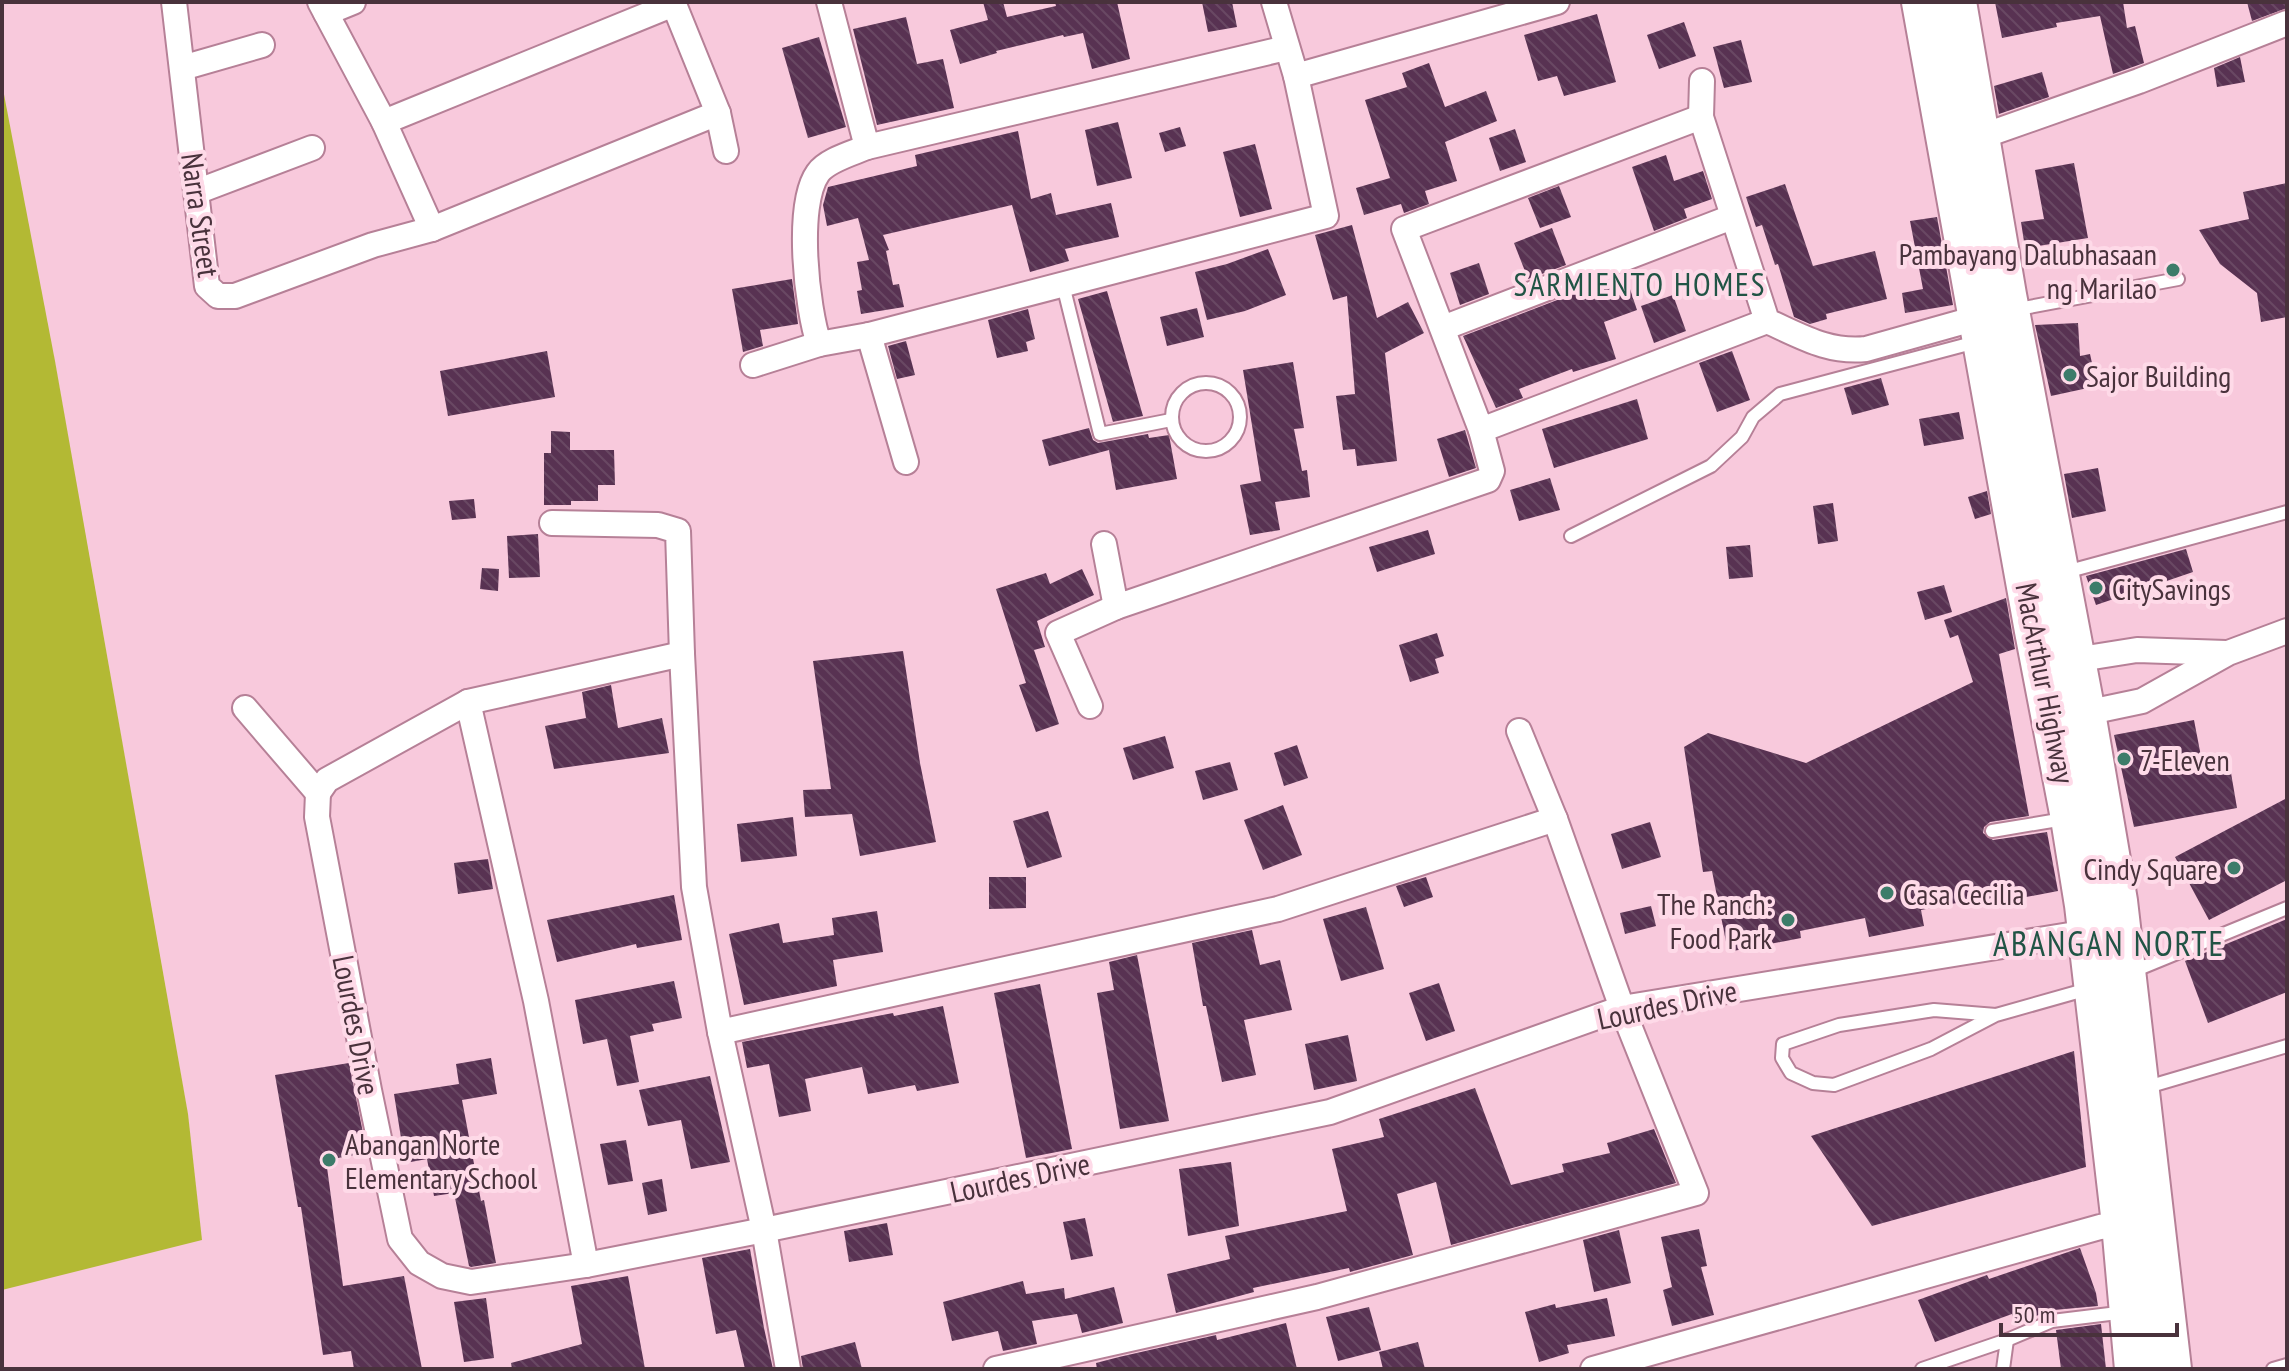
<svg xmlns="http://www.w3.org/2000/svg" width="2289" height="1371" viewBox="0 0 2289 1371" font-family="'PT Sans Narrow',sans-serif">
  <style>
    .grass { fill: #b3b934 }
    .building { fill: url(#building-back-hatch) }
    .lines { fill: none; stroke-linecap: round; stroke-linejoin: round }
    .service-casing { stroke: #b68097; stroke-width: 16 }
    .minor-casing { stroke: #b68097; stroke-width: 28 }
    .trunk-casing { stroke: #b68097; stroke-width: 44 }
    .service { stroke: #fff; stroke-width: 12 }
    .minor { stroke: #fff; stroke-width: 24 }
    .trunk { stroke: #fff; stroke-width: 40 }
    .poi-dot { fill: #3d7c6a; stroke: #fedae8; stroke-width: 3 }
    .labels { text-anchor: middle; dominant-baseline: central; stroke-width: 8; stroke-linejoin: round; paint-order: stroke }
    .street-label { font-size: 30px; fill: #49323c; stroke: #fedae8 }
    .poi-label { font-size: 30px; fill: #49323c; stroke: #fedae8; text-anchor: start }
    .neighbourhood-label { font-size: 32px; letter-spacing: 2px; fill: #215445; stroke: #fedae8 }
    .quarter-label { font-size: 34px; letter-spacing: 2px; fill: #215445; stroke: #fedae8 }
  </style>
  <defs>
    <pattern id="building-back-hatch" width="6" height="6" patternUnits="userSpaceOnUse" patternTransform="scale(2)"><rect width="6" height="6" fill="#583252"/><path d="M-1 5l2 2M0 0l6 6M5-1l2 2" fill="none" stroke="#694863"/></pattern>
  </defs>
  <rect width="100%" height="100%" fill="#f8c9dc"/>
  <path class="grass" d="M2,84L55,361L188,1114L202,1240L2,1290Z"/>
  <g class="building">
    <path d="M983,2H1003L1007,17L1056,6L1055,2H1117L1130,59L1092,69L1083,33L1064,37L1063,35L996,51L997,53L960,64L950,30L988,20Z"/>
    <path d="M1202,2H1232L1237,27L1208,32Z"/>
    <path d="M1995,2H2123L2127,28L2135,26L2144,63L2113,74L2100,16L2056,23L2057,27L2002,38Z"/>
    <path d="M2247,2H2287V8L2252,21Z"/>
    <path d="M1597,14L1616,82L1564,96L1557,76L1538,81L1524,35Z"/>
    <path d="M906,17L917,64L943,59L954,108L877,125L853,29Z"/>
    <path d="M1684,22L1696,56L1659,69L1647,35Z"/>
    <path d="M819,37L846,127L808,138L782,48Z"/>
    <path d="M1741,40L1752,82L1724,88L1713,47Z"/>
    <path d="M2240,57L2245,82L2217,87L2214,68Z"/>
    <path d="M1429,63L1445,107L1486,91L1497,121L1445,142L1457,181L1425,191L1429,204L1404,213L1401,204L1364,215L1356,188L1390,178L1365,100L1407,87L1402,73Z"/>
    <path d="M2042,72L2049,97L1999,114L1994,86Z"/>
    <path d="M1118,122L1132,178L1097,186L1085,130Z"/>
    <path d="M1180,127L1186,146L1165,152L1159,133Z"/>
    <path d="M1515,129L1526,162L1500,171L1489,138Z"/>
    <path d="M1018,131L1031,199L1051,193L1056,215L1111,203L1119,237L1065,249L1069,261L1030,272L1012,205L883,235L889,250L886,251L893,285L899,284L904,307L861,314L857,291L862,290L857,262L869,260L858,218L827,226L823,205L828,187L917,166L915,155Z"/>
    <path d="M1255,144L1272,209L1240,217L1223,152Z"/>
    <path d="M1666,155L1674,181L1703,171L1712,199L1684,209L1687,218L1654,231L1632,167Z"/>
    <path d="M2074,163L2088,238L2025,248L2021,222L2044,219L2035,170Z"/>
    <path d="M2287,183V317L2261,322L2257,293L2220,264L2199,230L2249,219L2243,192Z"/>
    <path d="M1785,184L1813,266L1875,251L1887,299L1826,314L1827,319L1810,324L1794,317L1778,264L1775,265L1762,225L1756,227L1746,197Z"/>
    <path d="M1559,186L1571,217L1540,228L1528,198Z"/>
    <path d="M1937,217L1953,305L1905,313L1902,293L1923,289L1910,221Z"/>
    <path d="M1352,225L1377,318L1408,302L1424,333L1385,353L1397,461L1357,466L1355,449L1343,450L1336,396L1355,394L1347,296L1333,300L1315,235Z"/>
    <path d="M1552,228L1566,265L1528,279L1514,243Z"/>
    <path d="M1268,249L1286,295L1245,311L1207,320L1195,272L1227,264Z"/>
    <path d="M1479,263L1489,294L1460,305L1450,273Z"/>
    <path d="M1625,274L1637,310L1604,322L1616,359L1573,372L1572,369L1519,389L1523,398L1496,408L1463,336Z"/>
    <path d="M792,279L798,324L760,330L763,346L743,352L732,289Z"/>
    <path d="M1107,291L1143,416L1107,423L1113,422L1078,299Z"/>
    <path d="M1673,295L1686,331L1654,343L1641,306Z"/>
    <path d="M1197,308L1204,337L1167,346L1160,317Z"/>
    <path d="M1028,309L1035,339L1026,342L1028,351L997,358L988,320Z"/>
    <path d="M2078,323L2080,356L2090,354L2097,386L2051,396L2035,325Z"/>
    <path d="M906,341L915,375L897,379L888,346Z"/>
    <path d="M547,351L555,397L448,416L440,371Z"/>
    <path d="M1732,351L1750,400L1717,412L1699,363Z"/>
    <path d="M1293,362L1304,428L1294,429L1302,471L1307,470L1310,497L1275,502L1280,530L1250,535L1240,485L1261,481L1243,370Z"/>
    <path d="M1881,378L1889,405L1852,415L1844,388Z"/>
    <path d="M1637,399L1648,439L1554,468L1542,429Z"/>
    <path d="M1959,412L1964,439L1924,446L1919,419Z"/>
    <path d="M1089,428L1093,440L1098,443L1148,434L1149,438L1169,435L1177,479L1116,490L1109,450L1049,466L1042,440Z"/>
    <path d="M1465,430L1476,468L1449,477L1437,439Z"/>
    <path d="M551,431L570,432V450H614L615,485H598V501H571V505H544V453H551Z"/>
    <path d="M2098,468L2106,511L2072,518L2064,474Z"/>
    <path d="M1550,478L1560,510L1519,521L1510,490Z"/>
    <path d="M1987,491L1991,514L1975,519L1968,497Z"/>
    <path d="M474,499L476,518L452,520L449,501Z"/>
    <path d="M1833,503L1838,541L1818,544L1813,506Z"/>
    <path d="M1428,530L1435,554L1377,572L1369,547Z"/>
    <path d="M538,534L540,577L509,578L507,536Z"/>
    <path d="M1750,545L1753,577L1729,579L1726,547Z"/>
    <path d="M2186,549L2193,572L2096,605L2086,576Z"/>
    <path d="M482,568L499,569L498,591L480,589Z"/>
    <path d="M1082,569L1094,595L1037,621L1045,647L1034,650L1059,724L1036,732L1019,685L1026,683L996,589L1046,573L1050,584Z"/>
    <path d="M1944,585L1952,612L1925,620L1917,592Z"/>
    <path d="M2006,598L2015,649L1999,654L2029,816L1990,822L1984,827L1983,833L1993,840L2047,832L2058,891L1979,906L1977,899L1921,910L1924,926L1869,937L1865,918L1800,931L1801,938L1728,952L1712,871L1703,872L1684,747L1708,733L1806,763L1973,682L1958,635L1950,638L1944,620Z"/>
    <path d="M1437,633L1444,656L1435,659L1439,673L1410,682L1399,645Z"/>
    <path d="M903,651L920,763L936,842L860,856L852,814L805,817L803,790L831,789L813,661Z"/>
    <path d="M611,685L618,728L662,718L669,753L554,769L545,726L586,718L582,692Z"/>
    <path d="M2194,720L2204,772L2230,767L2237,808L2134,827L2114,735Z"/>
    <path d="M1165,736L1174,768L1133,780L1123,748Z"/>
    <path d="M1297,745L1308,778L1284,786L1274,753Z"/>
    <path d="M1230,762L1238,790L1203,800L1195,771Z"/>
    <path d="M2287,798V880L2209,920L2175,857Z"/>
    <path d="M1283,805L1302,855L1263,870L1244,820Z"/>
    <path d="M1048,811L1062,857L1027,868L1013,821Z"/>
    <path d="M793,817L797,856L741,862L737,824Z"/>
    <path d="M1650,822L1661,857L1622,869L1611,834Z"/>
    <path d="M488,859L493,889L458,894L454,863Z"/>
    <path d="M989,877H1026V908L989,909Z"/>
    <path d="M1426,877L1433,897L1404,907L1396,886Z"/>
    <path d="M674,895L682,940L637,948L636,944L557,962L547,920Z"/>
    <path d="M1651,906L1656,926L1625,934L1620,913Z"/>
    <path d="M1366,907L1384,969L1341,981L1323,919Z"/>
    <path d="M877,911L883,952L833,960L837,986L744,1005L729,934L779,923L783,943L834,935L832,918Z"/>
    <path d="M2287,919V992L2208,1023L2185,961Z"/>
    <path d="M1252,930L1260,965L1280,960L1292,1010L1244,1020L1256,1075L1222,1082L1206,1006H1203L1192,943Z"/>
    <path d="M1137,955L1169,1121L1120,1129L1097,993L1114,990L1109,962Z"/>
    <path d="M674,981L682,1018L652,1024L654,1031L630,1036L639,1082L617,1086L607,1039L583,1044L575,1000Z"/>
    <path d="M1439,983L1455,1031L1426,1041L1409,993Z"/>
    <path d="M1040,984L1072,1149L1026,1158L994,993Z"/>
    <path d="M943,1006L959,1083L917,1091L915,1085L868,1094L862,1067L805,1079L811,1111L779,1117L769,1064L747,1068L742,1042L893,1013L894,1016Z"/>
    <path d="M1348,1035L1357,1081L1314,1090L1305,1044Z"/>
    <path d="M2074,1051L2086,1167L1872,1226L1811,1136Z"/>
    <path d="M491,1058L497,1094L462,1100L481,1201L484,1200L496,1263L471,1267L469,1266L454,1193L434,1196L427,1159L405,1163L394,1094L459,1084L456,1064Z"/>
    <path d="M349,1063L367,1153L326,1160L343,1286L404,1276L422,1369H354L351,1351L323,1355L301,1207H298L275,1075Z"/>
    <path d="M710,1076L730,1162L691,1169L681,1120L648,1126L639,1090Z"/>
    <path d="M1475,1088L1511,1185L1564,1172L1562,1164L1610,1153L1607,1143L1654,1129L1676,1183L1451,1245L1436,1182L1397,1194L1413,1255L1350,1272L1349,1268L1253,1288L1254,1292L1176,1313L1167,1274L1230,1259L1225,1236L1347,1211L1332,1149L1384,1137L1379,1119Z"/>
    <path d="M626,1140L633,1181L608,1185L600,1144Z"/>
    <path d="M1231,1162L1239,1226L1188,1236L1179,1169Z"/>
    <path d="M662,1179L667,1211L648,1215L642,1183Z"/>
    <path d="M1085,1218L1093,1256L1071,1260L1063,1222Z"/>
    <path d="M887,1223L893,1255L849,1262L844,1231Z"/>
    <path d="M1699,1229L1707,1266L1701,1267L1714,1315L1672,1326L1663,1290L1672,1287L1661,1237Z"/>
    <path d="M1619,1230L1631,1283L1594,1292L1583,1240Z"/>
    <path d="M2080,1248L2096,1293L2098,1306L2054,1310L2015,1323L2012,1314L1935,1342L1918,1300L1987,1275L1989,1279Z"/>
    <path d="M750,1249L764,1328L773,1369H745L736,1330L716,1334L702,1258Z"/>
    <path d="M628,1276L645,1369H512L511,1363L582,1344L571,1286Z"/>
    <path d="M1023,1281L1026,1294L1064,1288L1065,1299L1114,1287L1123,1323L1082,1333L1077,1314L1032,1321L1037,1344L1003,1351L998,1331L952,1341L943,1302Z"/>
    <path d="M486,1298L494,1358L464,1362L454,1302Z"/>
    <path d="M1607,1298L1615,1336L1567,1345L1569,1353L1539,1362L1525,1312L1555,1304L1556,1308Z"/>
    <path d="M1369,1307L1381,1350L1338,1361L1326,1317Z"/>
    <path d="M1286,1323L1297,1369H1097L1096,1363L1119,1357L1216,1335L1217,1340Z"/>
    <path d="M2101,1324L2106,1369H2061L2056,1330Z"/>
    <path d="M855,1342L862,1369H803L801,1356Z"/>
    <path d="M1418,1342L1425,1369H1383L1379,1352Z"/>
  </g>
  <g class="lines">
    <g class="service-casing">
      <g id="service">
        <path d="M1063,285L1100,434L1171,420"/>
        <path d="M2013,310L2178,279"/>
        <circle cx="1206" cy="417" r="34"/>
        <path d="M1571,536L1711,466L1742,437L1753,417L1780,394L1976,342"/>
        <path d="M2062,573L2287,512"/>
        <path d="M1992,831L2064,819"/>
        <path d="M2131,972L2287,908"/>
        <path d="M1996,1015L1934,1010L1839,1025L1783,1044L1782,1058L1791,1073L1813,1083L1834,1085L1931,1049L1996,1015L2088,989"/>
        <path d="M2144,1088L2287,1046"/>
        <path d="M1922,1369L2007,1340L2052,1321L2126,1312"/>
        <path d="M2003,1369L2007,1340"/>
        <path d="M2273,1369L2287,1365"/>
      </g>
    </g>
    <g class="minor-casing">
      <g id="minor">
        <path d="M174,2L207,286L218,296H235L373,245L432,229L718,113"/>
        <path d="M320,2L384,122L432,229"/>
        <path d="M673,2L718,113L726,151"/>
        <path d="M829,2L867,147L1286,48"/>
        <path d="M1274,2L1296,76L1557,2"/>
        <path d="M326,13L353,2"/>
        <path d="M182,68L262,45"/>
        <path d="M1702,81L1701,117L1767,321C1801,336 1828,353 1866,349L1991,314"/>
        <path d="M1701,117L1404,229L1481,430L1767,321"/>
        <path d="M384,122L674,4"/>
        <path d="M1980,137L2139,81L2287,23"/>
        <path d="M867,147C853,153 827,160 818,173C795,205 807,309 819,344L869,335"/>
        <path d="M196,192L312,148"/>
        <path d="M1443,328L1732,217"/>
        <path d="M753,365L819,344"/>
        <path d="M906,462L869,335L1326,216L1296,76"/>
        <path d="M552,523L658,525L678,531L682,654L694,887L720,1032L1278,909L1555,819"/>
        <path d="M1104,544L1116,607L1488,480L1492,471L1481,430"/>
        <path d="M2074,660L2137,650L2226,653"/>
        <path d="M468,702L536,1001L586,1265"/>
        <path d="M1090,706L1058,633L1116,607"/>
        <path d="M245,708L318,793"/>
        <path d="M2085,713L2142,701L2228,653L2287,631"/>
        <path d="M318,793L317,817L369,1090L400,1239L419,1263L442,1276L471,1282L586,1265L764,1230L1330,1112L1622,1008L2088,932"/>
        <path d="M318,793L327,780L468,702L682,654"/>
        <path d="M720,1032L764,1230L788,1369"/>
        <path d="M996,1369L1317,1297L1696,1193L1622,1008L1555,819L1519,731"/>
        <path d="M1593,1369L2100,1227L2122,1224"/>
      </g>
    </g>
    <g class="trunk-casing">
      <g id="trunk">
        <path d="M1922,2L2035,631L2071,818L2085,905L2122,1224L2135,1369"/>
        <path d="M1956,2L2006,295L2085,713L2117,901L2171,1369"/>
      </g>
    </g>
    <use href="#service" class="service"/>
    <use href="#minor" class="minor"/>
    <use href="#trunk" class="trunk"/>
  </g>
  <g class="poi-dot">
    <circle cx="2173" cy="270" r="8"/>
    <circle cx="2070" cy="375" r="8"/>
    <circle cx="2096" cy="588" r="8"/>
    <circle cx="2124" cy="759" r="8"/>
    <circle cx="2234" cy="868" r="8"/>
    <circle cx="1887" cy="893" r="8"/>
    <circle cx="1788" cy="920" r="8"/>
    <circle cx="329" cy="1160" r="8"/>
  </g>
  <g class="labels">
    <g class="street-label">
      <text transform="translate(201 215) rotate(82)">Narra Street</text>
      <text transform="translate(2046 683) rotate(79)">MacArthur Highway</text>
      <text transform="translate(1667 1004) rotate(-12)">Lourdes Drive</text>
      <text transform="translate(357 1025) rotate(79)">Lourdes Drive</text>
      <text transform="translate(1020 1177) rotate(-12)">Lourdes Drive</text>
    </g>
    <g class="poi-label">
      <text x="2157" y="253" text-anchor="end">Pambayang Dalubhasaan<tspan x="2157" dy="34">ng Marilao</tspan></text>
      <text x="2086" y="375">Sajor Building</text>
      <text x="2112" y="588">CitySavings</text>
      <text x="2140" y="759">7-Eleven</text>
      <text x="2218" y="868" text-anchor="end">Cindy Square</text>
      <text x="1903" y="893">Casa Cecilia</text>
      <text x="1772" y="903" text-anchor="end">The Ranch:<tspan x="1772" dy="34">Food Park</tspan></text>
      <text x="345" y="1143">Abangan Norte<tspan x="345" dy="34">Elementary School</tspan></text>
    </g>
    <g class="neighbourhood-label">
      <text x="1640" y="284">SARMIENTO HOMES</text>
    </g>
    <g class="quarter-label">
      <text x="2109" y="943">ABANGAN NORTE</text>
    </g>
  </g>
  <rect width="2289" height="1371" fill="none" stroke="#49323c" stroke-width="8"/>
  <path d="M2001 1323v12h176v-12" fill="none" stroke="#49323c" stroke-width="4"/>
  <text x="2013" y="1323" font-size="24" fill="#49323c" stroke="#fedae8" stroke-width="6" paint-order="stroke">50 m</text>
</svg>
